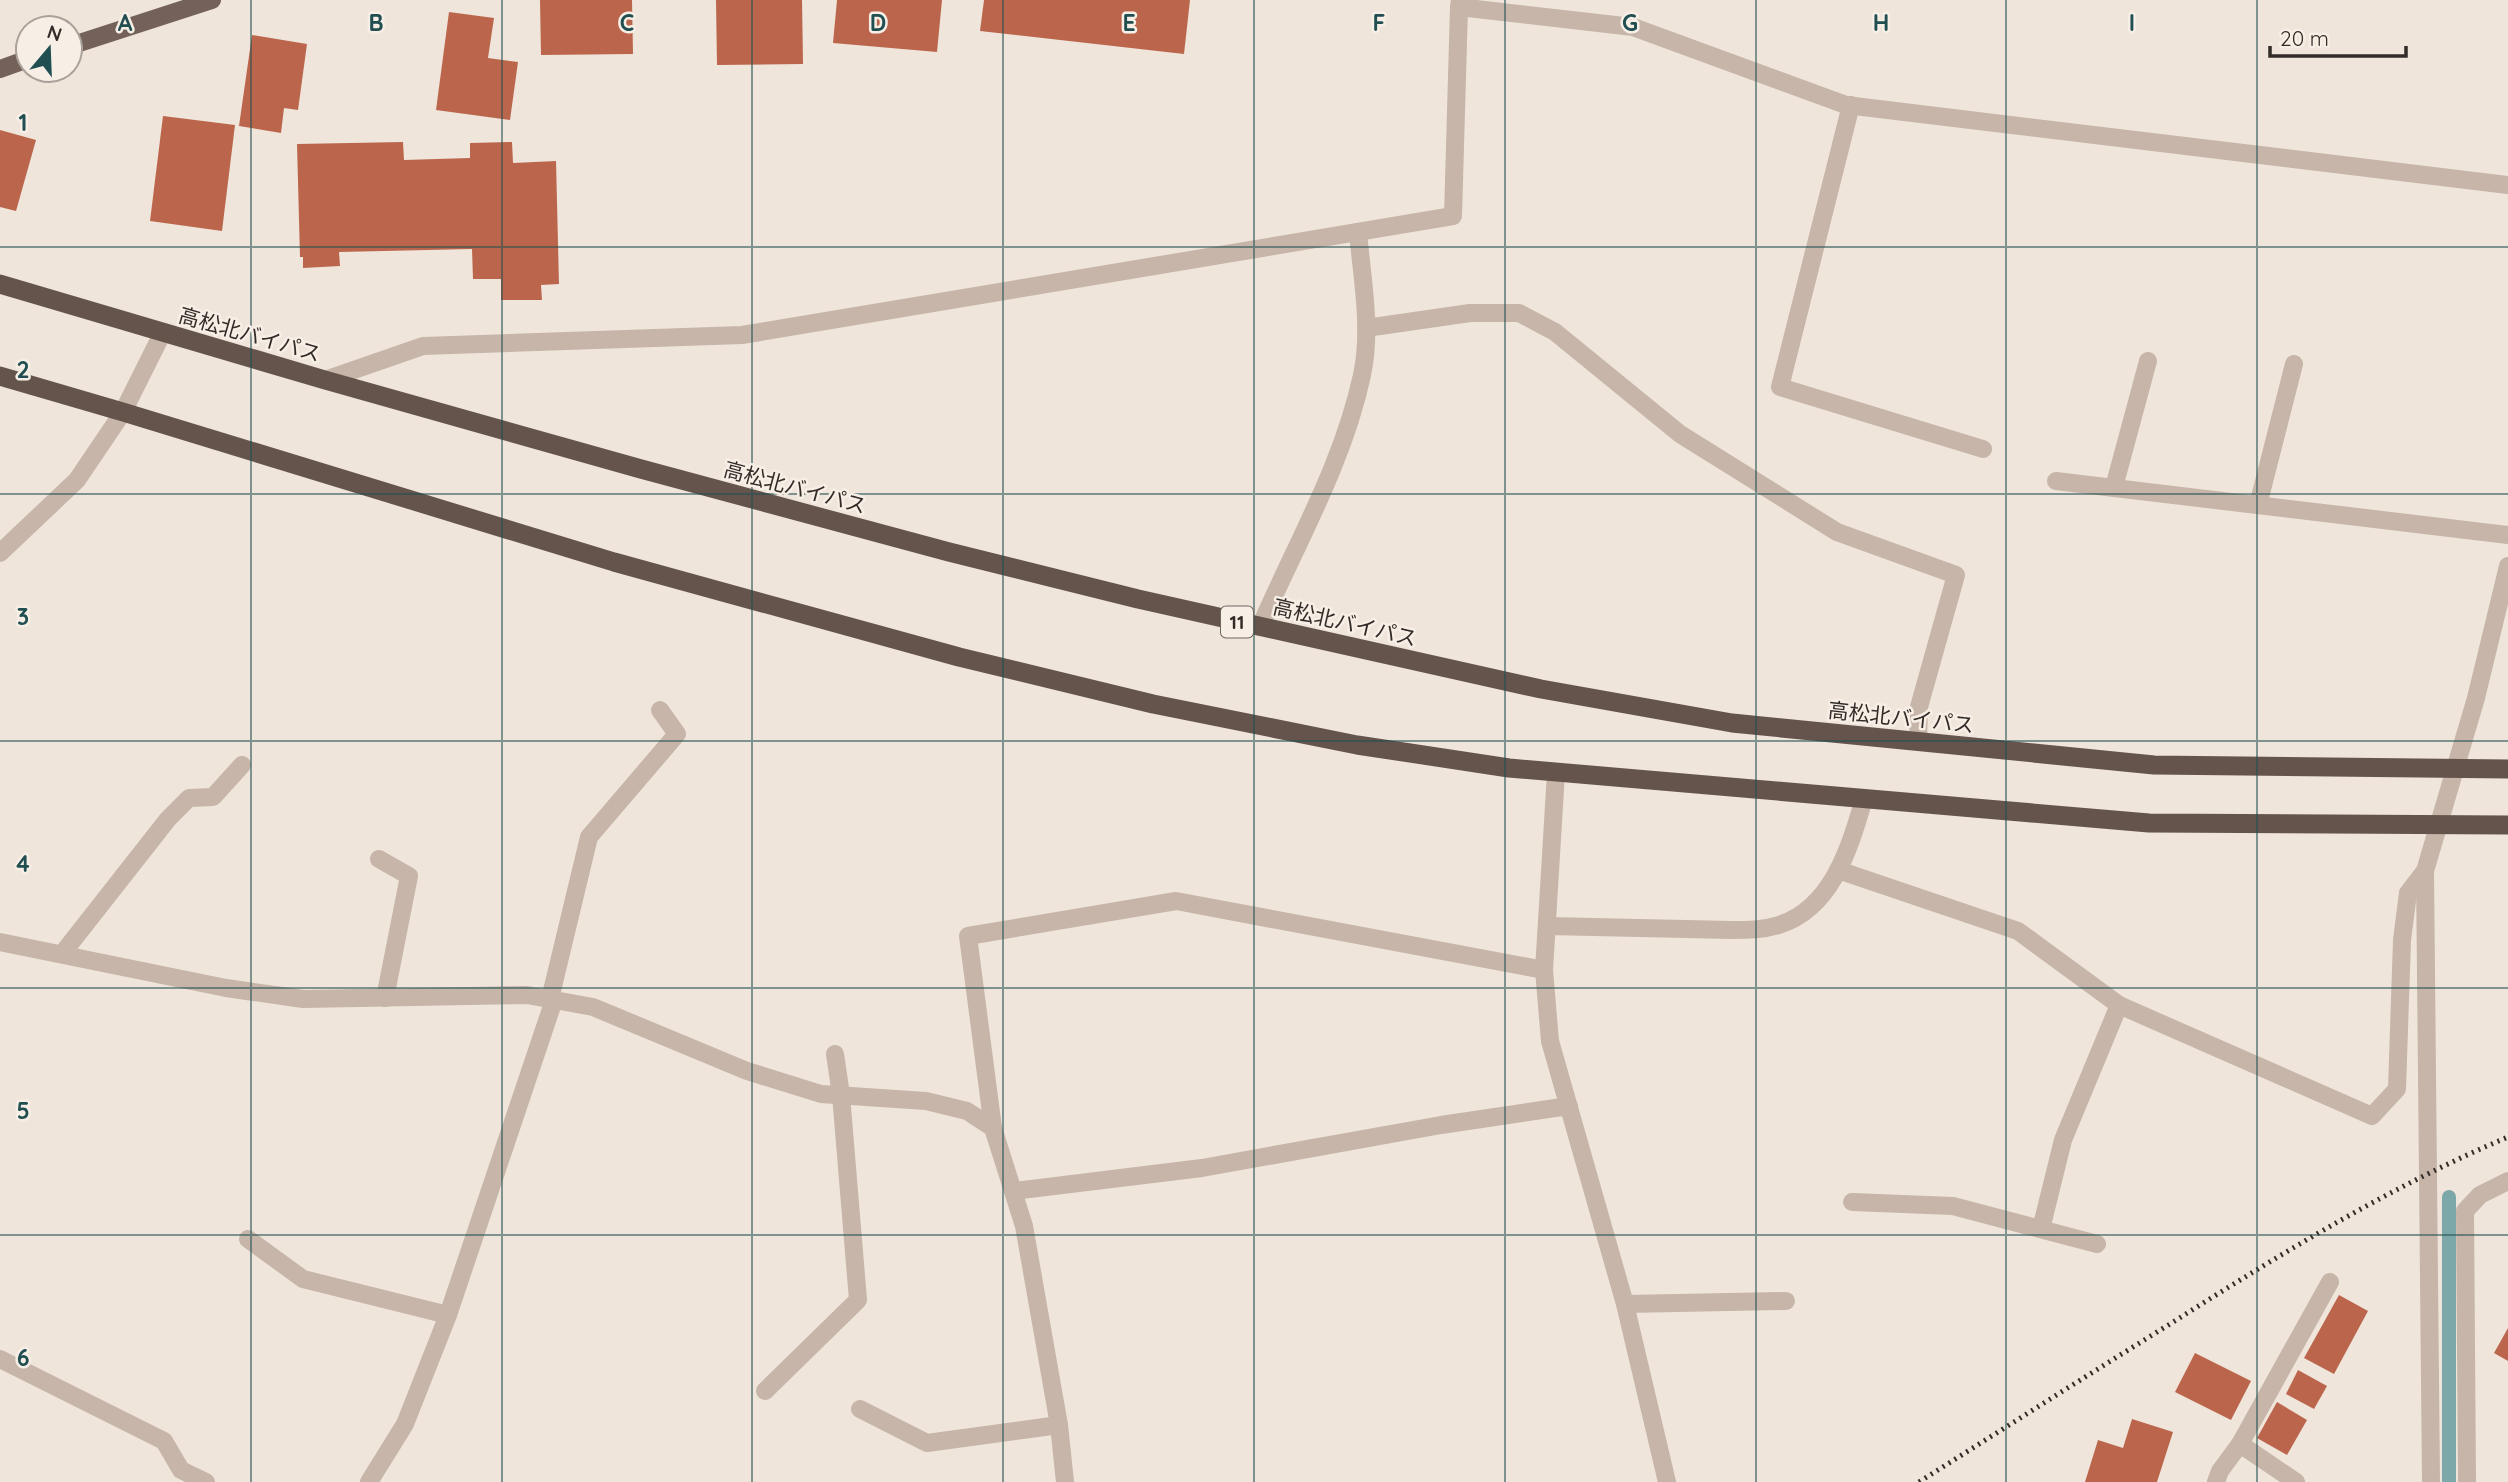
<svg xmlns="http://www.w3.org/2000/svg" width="2508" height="1482" viewBox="0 0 2508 1482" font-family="Quicksand,'Noto Sans JP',sans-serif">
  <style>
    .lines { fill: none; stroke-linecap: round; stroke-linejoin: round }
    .stream { stroke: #7ca8aa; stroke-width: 14 }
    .building { fill: #bb664c }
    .service { stroke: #c6b5a8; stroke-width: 18 }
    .minor { stroke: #c6b5a8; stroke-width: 18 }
    .primary { stroke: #74625a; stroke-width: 18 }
    .trunk { stroke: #64544c; stroke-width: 19 }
    .rail { stroke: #332b27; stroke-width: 5; stroke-dasharray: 2 5; stroke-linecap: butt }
    .grid { fill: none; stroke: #214e51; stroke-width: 2; stroke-opacity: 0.55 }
    .labels { text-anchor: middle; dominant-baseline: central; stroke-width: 5; stroke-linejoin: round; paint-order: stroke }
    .shield { fill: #f7efe6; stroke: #6e6660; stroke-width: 2 }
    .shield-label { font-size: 19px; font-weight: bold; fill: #332b27 }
    .street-label { font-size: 21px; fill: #332b27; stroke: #f7efe6 }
    .grid-label { font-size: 23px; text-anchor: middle; font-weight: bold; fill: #214e51; stroke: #f7efe6; stroke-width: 5; stroke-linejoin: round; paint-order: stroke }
  </style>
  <rect width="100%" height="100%" fill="#efe5db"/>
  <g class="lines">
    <path class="stream" d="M2449,1197V1482"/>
  </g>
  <g class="building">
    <path d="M540,0H632L633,54L541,55Z"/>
    <path d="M716,0H802L803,64L717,65Z"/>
    <path d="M837,0H942L937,52L833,43Z"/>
    <path d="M984,0H1190L1184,54L980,31Z"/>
    <path d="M449,12L494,18L488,58L518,62L510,120L436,110Z"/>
    <path d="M252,35L307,44L298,110L284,108L281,133L239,126Z"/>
    <path d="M163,116L235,125L222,231L150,221Z"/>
    <path d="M0,130L36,140L16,211L0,207Z"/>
    <path d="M403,142L404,160L470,158V143L512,142L513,163L556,161L559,284L541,285L542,300H501V279H473L472,249L339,252L340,266L303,268V257H300L297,144Z"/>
    <path d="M2339,1295L2368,1311L2334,1374L2304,1358Z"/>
    <path d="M2508,1328V1361L2494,1353Z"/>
    <path d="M2195,1353L2251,1381L2231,1420L2175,1392Z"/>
    <path d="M2298,1370L2327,1386L2314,1409L2286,1394Z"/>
    <path d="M2277,1402L2307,1420L2287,1455L2257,1438Z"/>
    <path d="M2132,1419L2173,1432L2157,1482H2085L2098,1440L2123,1448Z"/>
  </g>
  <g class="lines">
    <path class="service" d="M550,999L589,837L677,734L660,710"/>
    <g class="minor">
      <path d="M1460,0L1459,7L1633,27L1846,105L2508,185"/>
      <path d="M1851,105L1780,387L1983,449"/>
      <path d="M1366,328L1470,313H1519L1555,332L1680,434L1837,532L1956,575L1919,707L1918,741"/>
      <path d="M325,380L423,346L742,335L1453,216L1459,7"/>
      <path d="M2056,481L2508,535"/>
      <path d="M2114,487L2148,361"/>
      <path d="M2258,505L2294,364"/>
      <path d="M0,553L77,480L123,412L163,332"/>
      <path d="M1260,627C1296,544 1343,464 1362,375C1372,329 1362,279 1358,232"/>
      <path d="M1556,773L1544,970L1550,1041L1625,1304L1667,1482"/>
      <path d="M379,859L409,876L385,998"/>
      <path d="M1838,870L2018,931L2119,1005L2372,1116L2397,1089L2402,940L2408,893L2425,871"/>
      <path d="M1548,926L1731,930C1747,930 1763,930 1779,925C1833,908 1850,846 1864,799"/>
      <path d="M0,942L226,988L303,999L527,995L593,1007L747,1071L821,1094L926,1101L967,1111L993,1128L1024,1226L1059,1425L1065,1482"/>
      <path d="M62,954L168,819L189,798L213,797L242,765"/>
      <path d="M993,1128L968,936L1176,901L1544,970"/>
      <path d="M1014,1191L1202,1168L1441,1125L1569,1106"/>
      <path d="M1852,1202L1953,1206L2097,1244"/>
      <path d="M2041,1229L2063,1140L2119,1005"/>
      <path d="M248,1239L303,1279L448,1315"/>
      <path d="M1625,1304L1786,1301"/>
      <path d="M0,1359L164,1441L181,1470L206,1482"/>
      <path d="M765,1391L858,1300L841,1095L835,1054"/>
      <path d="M860,1409L927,1443L1059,1425"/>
      <path d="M369,1482L405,1424L448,1315L554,1000"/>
      <path d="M2216,1482L2220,1471L2240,1444"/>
      <path d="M2296,1482L2240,1444L2330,1282"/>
      <path d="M2431,1482L2425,871L2476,698L2508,566"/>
      <path d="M2467,1482L2465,1211L2480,1195L2508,1181"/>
    </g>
    <g class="primary">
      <path d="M70,46L212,0"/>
      <path d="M0,69L28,59"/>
    </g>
    <g class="trunk">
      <path d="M0,284L325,380L641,469L949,552L1138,599L1541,689L1732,723L2154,765L2508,769"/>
      <path d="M0,376L123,412L614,562L959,657L1153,704L1357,745L1509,768L2149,823L2508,825"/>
    </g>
    <path class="rail" d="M1919,1482C2003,1429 2086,1376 2170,1324C2279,1255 2389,1187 2508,1137"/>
  </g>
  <path class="grid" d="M251,0V1482M502,0V1482M752,0V1482M1003,0V1482M1254,0V1482M1505,0V1482M1756,0V1482M2006,0V1482M2257,0V1482M0,247H2508M0,494H2508M0,741H2508M0,988H2508M0,1235H2508"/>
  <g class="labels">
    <rect class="shield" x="1221" y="606.5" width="32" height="31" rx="5"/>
    <g class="shield-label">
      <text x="1237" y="622">11</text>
    </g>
    <g class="street-label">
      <text transform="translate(250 334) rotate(16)">高松北バイパス</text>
      <text transform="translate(795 487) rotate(15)">高松北バイパス</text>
      <text transform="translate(1345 622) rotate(13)">高松北バイパス</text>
      <text transform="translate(1901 717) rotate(6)">高松北バイパス</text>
    </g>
  </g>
  <g class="grid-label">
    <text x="125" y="31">A</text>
    <text x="376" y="31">B</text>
    <text x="627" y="31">C</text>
    <text x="878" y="31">D</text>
    <text x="1129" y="31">E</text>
    <text x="1379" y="31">F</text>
    <text x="1630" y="31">G</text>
    <text x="1881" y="31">H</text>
    <text x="2132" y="31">I</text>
    <text x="23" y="131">1</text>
    <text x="23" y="378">2</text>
    <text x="23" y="625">3</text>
    <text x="23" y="872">4</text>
    <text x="23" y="1119">5</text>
    <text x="23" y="1366">6</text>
  </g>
  <g transform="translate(49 49) rotate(19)"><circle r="33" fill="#f7efe6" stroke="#a9a19a" stroke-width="2"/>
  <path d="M0-5L12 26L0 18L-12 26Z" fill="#214e51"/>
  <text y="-10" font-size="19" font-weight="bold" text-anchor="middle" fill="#332b27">N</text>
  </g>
  <path d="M2270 46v10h136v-10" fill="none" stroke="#332b27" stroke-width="3.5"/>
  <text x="2280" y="46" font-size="21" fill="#332b27" stroke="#f7efe6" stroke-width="5" paint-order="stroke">20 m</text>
</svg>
